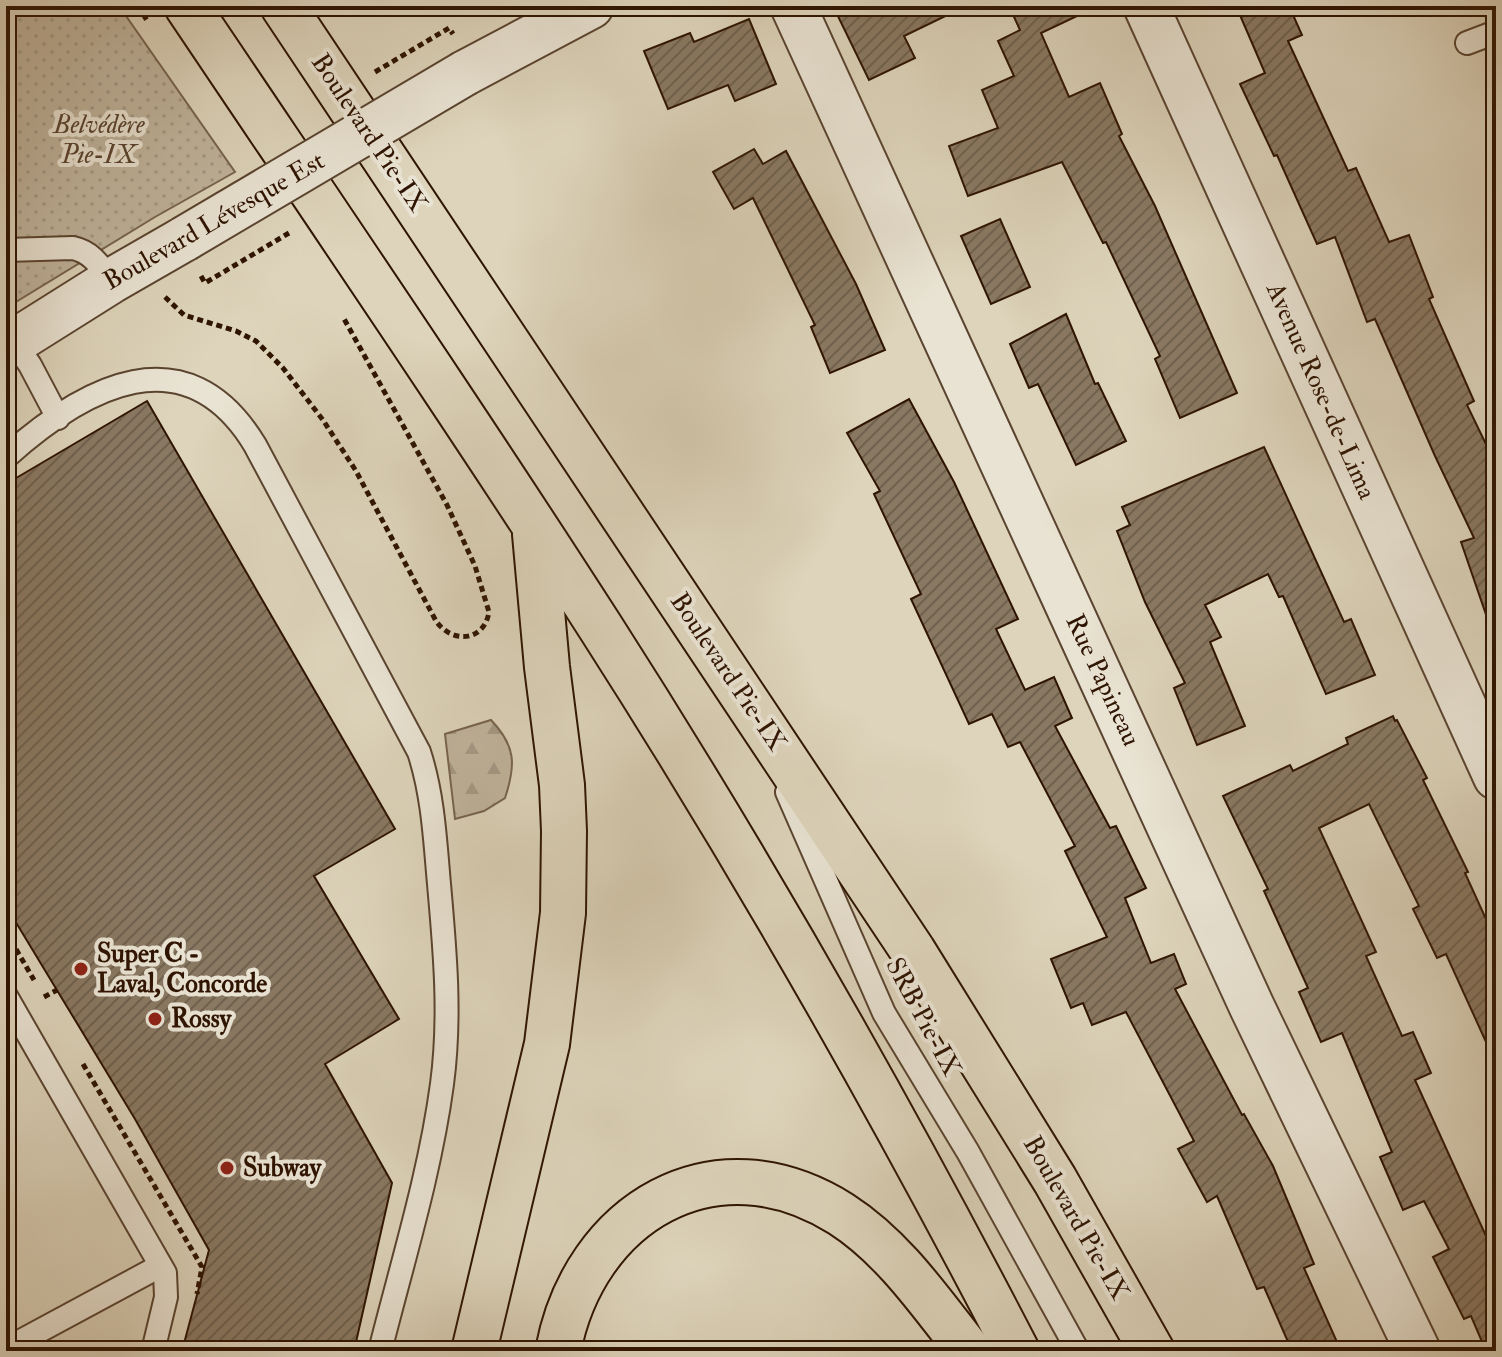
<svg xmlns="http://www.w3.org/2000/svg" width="1502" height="1357" viewBox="0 0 1502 1357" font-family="'IM FELL Double Pica',serif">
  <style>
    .forest { fill: url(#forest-firs); stroke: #77644f; stroke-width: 2 }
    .park { fill: url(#park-dots); stroke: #77644f; stroke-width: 2 }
    .building { fill: url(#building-hatch); stroke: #2f1402; stroke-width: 2 }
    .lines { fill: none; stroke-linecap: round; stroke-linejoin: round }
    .service-casing { stroke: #5a4430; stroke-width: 26 }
    .minor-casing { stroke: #5a4430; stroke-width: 48 }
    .tertiary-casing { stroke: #5a4430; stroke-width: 48 }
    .trunk-casing { stroke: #2f1402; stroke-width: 48 }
    .path { stroke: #2f1402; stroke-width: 5; stroke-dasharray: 6 4; stroke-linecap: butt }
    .service { stroke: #e9e3d3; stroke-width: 22 }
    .minor { stroke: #e9e3d3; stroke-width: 44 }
    .tertiary { stroke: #e9e3d3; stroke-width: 44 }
    .trunk { stroke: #ddd4bb; stroke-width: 44 }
    .tertiary-bridge-casing { stroke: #5a4430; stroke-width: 48; stroke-linecap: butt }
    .tertiary-bridge { stroke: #e9e3d3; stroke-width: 44 }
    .poi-dot { fill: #8f2418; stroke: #e9e3d3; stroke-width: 3 }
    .labels { text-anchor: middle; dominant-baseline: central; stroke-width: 8; stroke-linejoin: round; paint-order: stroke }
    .park-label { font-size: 26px; font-style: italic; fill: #5a4430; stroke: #e9e3d3 }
    .street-label { font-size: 26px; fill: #2f1402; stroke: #e9e3d3 }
    .poi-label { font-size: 26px; font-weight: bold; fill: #2f1402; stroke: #e9e3d3; text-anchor: start }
  </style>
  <defs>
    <pattern id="forest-firs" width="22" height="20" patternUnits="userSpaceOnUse" patternTransform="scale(2)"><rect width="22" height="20" fill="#bfb39c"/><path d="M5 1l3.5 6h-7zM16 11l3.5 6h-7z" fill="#a49985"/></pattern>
    <pattern id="park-dots" width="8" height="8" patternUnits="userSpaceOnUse" patternTransform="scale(2)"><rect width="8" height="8" fill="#bfb39c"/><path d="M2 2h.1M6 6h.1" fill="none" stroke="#a49985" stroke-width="1.8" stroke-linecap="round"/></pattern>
    <pattern id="building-hatch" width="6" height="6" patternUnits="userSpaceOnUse" patternTransform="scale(2)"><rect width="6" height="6" fill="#897862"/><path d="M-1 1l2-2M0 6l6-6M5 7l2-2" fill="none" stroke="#70614f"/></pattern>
  </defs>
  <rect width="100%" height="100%" fill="#ddd4bb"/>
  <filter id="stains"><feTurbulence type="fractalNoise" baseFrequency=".0025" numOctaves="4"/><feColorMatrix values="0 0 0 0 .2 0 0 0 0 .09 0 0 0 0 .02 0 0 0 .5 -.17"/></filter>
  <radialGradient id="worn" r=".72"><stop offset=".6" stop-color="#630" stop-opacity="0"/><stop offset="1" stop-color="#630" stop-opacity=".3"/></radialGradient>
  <path class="forest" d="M491,720C516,746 516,765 505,798L484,811L455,819L445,734Z"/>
  <path class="park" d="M29,6H119L235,172L155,217L6,308V21Z"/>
  <g class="building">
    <path d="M833,6H966L904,36L915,58L869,80Z"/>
    <path d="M1009,6H1098L1041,33L1069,97L1100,83L1122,134L1119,136L1155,206L1237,393L1180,418L1155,359L1160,356L1106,242L1103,243L1062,162L968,196L949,146L998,128L982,90L1014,76L998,41L1020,30Z"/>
    <path d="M1236,6H1289L1302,35L1288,41L1348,171L1356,168L1389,242L1409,235L1433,297L1429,299L1474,401L1467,405L1496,465V628L1491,629L1461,542L1474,538L1435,456L1375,319L1367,322L1335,237L1317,244L1277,155L1274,156L1240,84L1265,73Z"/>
    <path d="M749,19L776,84L735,101L728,85L668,109L644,51L690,33L694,42Z"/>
    <path d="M754,149L763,164L786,151L856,284L885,350L830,373L811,327L815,325L753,198L734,209L713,172Z"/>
    <path d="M1000,219L1030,287L991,304L961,236Z"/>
    <path d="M1066,314L1095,384L1098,383L1126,441L1076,465L1038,384L1029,388L1010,344Z"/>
    <path d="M909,399L954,482L1018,619L996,629L1025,690L1054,677L1072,718L1055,726L1110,828L1116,826L1146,888L1125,898L1151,963L1174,954L1186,984L1175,989L1242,1115L1244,1114L1273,1166L1314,1264L1304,1268L1341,1351H1292L1264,1287L1257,1289L1217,1196L1207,1202L1178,1149L1194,1141L1126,1012L1092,1025L1083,1003L1071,1008L1051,959L1107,937L1065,851L1075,846L1020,742L1008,747L992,714L969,724L911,599L921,594L874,494L880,491L847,433Z"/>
    <path d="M147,401L395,829L314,876L399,1019L325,1064L392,1183L354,1351H182L209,1250L135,1119L6,906V484Z"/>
    <path d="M1264,447L1344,622L1351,619L1375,675L1326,694L1283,596L1279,597L1268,574L1205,605L1221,637L1210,642L1245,726L1197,745L1174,688L1185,683L1145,602L1117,531L1130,525L1122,507Z"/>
    <path d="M1393,716L1395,721L1397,720L1427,778L1423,780L1468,872L1465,873L1496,941V1064L1446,954L1437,958L1413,909L1419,906L1369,804L1319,828L1376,952L1366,956L1402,1036L1413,1032L1431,1073L1415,1080L1496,1258V1351H1486L1471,1316L1464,1319L1433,1257L1449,1249L1424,1201L1403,1210L1380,1157L1392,1152L1342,1033L1321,1042L1299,992L1308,988L1264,891L1268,889L1223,796L1290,765L1293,771L1348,744L1346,738Z"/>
  </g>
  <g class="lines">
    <g class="service-casing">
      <g id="service">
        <path d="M1467,43L1496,32"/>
        <path d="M6,250L73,248C92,252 100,266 111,281"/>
        <path d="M14,342L30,365L58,418"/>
        <path d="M6,457C84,387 186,331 255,445L419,752C433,795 435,839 439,884C445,951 451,1017 442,1084C430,1174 402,1263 380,1351"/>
        <path d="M787,792L884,1013L968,1152L1078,1351"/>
        <path d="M6,996L165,1273L166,1297L153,1351"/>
        <path d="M6,1349L160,1266"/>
      </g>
    </g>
    <g class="minor-casing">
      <g id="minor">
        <path d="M793,6L1252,1007L1418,1351"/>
        <path d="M1146,6L1496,777"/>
      </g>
    </g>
    <g class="tertiary-casing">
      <g id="tertiary">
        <path d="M465,73L591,6"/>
        <path d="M6,347L111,281L184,239"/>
      </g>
    </g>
    <g class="trunk-casing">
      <g id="trunk">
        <path d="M187,6C326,213 466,418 601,628C751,862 889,1104 1017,1351"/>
        <path d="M283,6L913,951L1055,1180L1152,1351"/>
        <path d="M474,1351L547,1044L563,913L564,831L562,785L547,667L535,534"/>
        <path d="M558,1351C584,1213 714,1134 841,1214C894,1248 931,1303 969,1351"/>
      </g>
    </g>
    <g class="path">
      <path d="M138,6L148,22"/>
      <path d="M375,72L449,28L453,34"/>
      <path d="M201,276L205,283L289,233"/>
      <path d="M165,297L184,315L236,331L256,341L283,368L323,420L356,471L436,621C452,644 484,642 489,612L475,566L447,505L343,317"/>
      <path d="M6,932L34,980"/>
      <path d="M44,997L57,990"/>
      <path d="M83,1064L202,1267L197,1294"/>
    </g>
    <use href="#service" class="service"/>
    <use href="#minor" class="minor"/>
    <use href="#tertiary" class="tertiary"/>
    <use href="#trunk" class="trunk"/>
    <g class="tertiary-bridge-casing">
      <path id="tertiary-bridge" d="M184,239L465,73"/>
    </g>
    <use href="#tertiary-bridge" class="tertiary-bridge"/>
  </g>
  <g class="poi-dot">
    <circle cx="81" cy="969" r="8"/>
    <circle cx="155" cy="1019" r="8"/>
    <circle cx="227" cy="1168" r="8"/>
  </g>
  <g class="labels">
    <g class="park-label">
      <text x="99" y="125">Belvédère<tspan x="99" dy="30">Pie-IX</tspan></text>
    </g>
    <g class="street-label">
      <text transform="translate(369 133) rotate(56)">Boulevard Pie-IX</text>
      <text transform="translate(214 221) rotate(-30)">Boulevard Lévesque Est</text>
      <text transform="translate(1321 391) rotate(66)">Avenue Rose-de-Lima</text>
      <text transform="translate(728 672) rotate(56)">Boulevard Pie-IX</text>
      <text transform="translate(1103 680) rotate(65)">Rue Papineau</text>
      <text transform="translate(923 1017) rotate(62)">SRB Pie-IX</text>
      <text transform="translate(1076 1218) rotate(60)">Boulevard Pie-IX</text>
    </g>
    <g class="poi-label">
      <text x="97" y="954">Super C -<tspan x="97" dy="30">Laval, Concorde</tspan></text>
      <text x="171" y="1019">Rossy</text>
      <text x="243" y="1168">Subway</text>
    </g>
  </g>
  <rect width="1502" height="1357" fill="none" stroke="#ddd4bb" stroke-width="32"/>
  <rect x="8" y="8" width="1486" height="1341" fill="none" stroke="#2f1402" stroke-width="4"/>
  <rect x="16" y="16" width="1470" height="1325" fill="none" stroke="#2f1402" stroke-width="2"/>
  <rect width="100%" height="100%" filter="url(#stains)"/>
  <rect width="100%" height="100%" fill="url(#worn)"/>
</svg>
